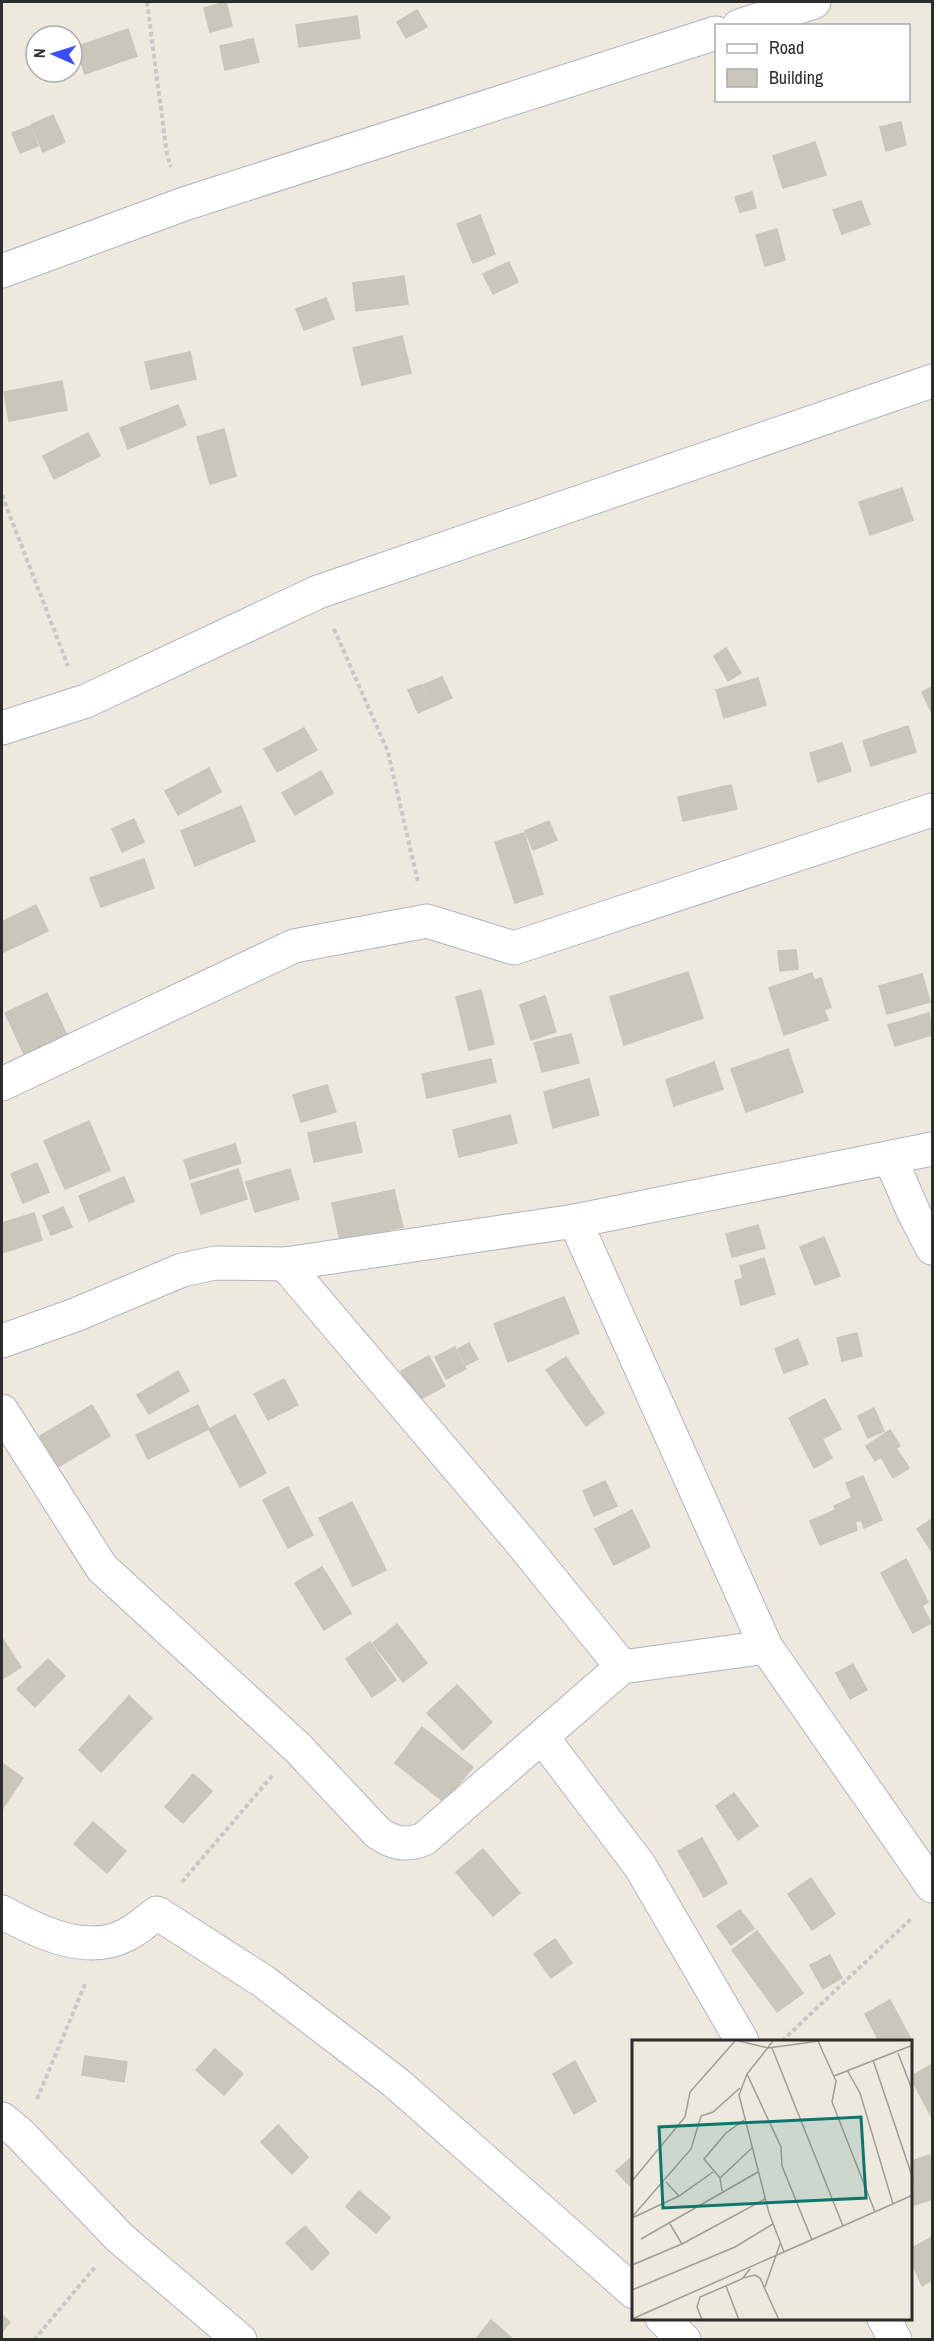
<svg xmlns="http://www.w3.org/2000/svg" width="934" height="2341" viewBox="0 0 934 2341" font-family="'Archivo Narrow',sans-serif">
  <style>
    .building { fill: #c9c7bc; stroke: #cac5b7; stroke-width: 1.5 }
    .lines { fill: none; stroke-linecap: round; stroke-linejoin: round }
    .minor-casing { stroke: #b2b3c0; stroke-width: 35 }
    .path { stroke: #c8c8c8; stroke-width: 4; stroke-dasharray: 4.5 3; stroke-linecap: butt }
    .minor { stroke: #fff; stroke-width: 33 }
    .inset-road { fill: none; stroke: #a09d97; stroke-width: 1.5 }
    .view { fill: #0f766e; fill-opacity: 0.15; stroke: #0f766e; stroke-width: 3 }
    .inset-edge { fill: none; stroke: #2c2c2c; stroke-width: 3 }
  </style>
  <rect width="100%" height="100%" fill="#eee9de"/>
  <g class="building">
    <path d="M226,2L232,26L210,32L204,8Z"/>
    <path d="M417,10L427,27L406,38L397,22Z"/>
    <path d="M357,16L360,38L299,47L296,25Z"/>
    <path d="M128,29L137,56L85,74L76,47Z"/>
    <path d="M253,39L259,62L225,70L220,46Z"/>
    <path d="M53,115L65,142L43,152L31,125Z"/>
    <path d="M901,122L906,145L886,151L880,127Z"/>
    <path d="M30,126L38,146L20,153L12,133Z"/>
    <path d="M815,142L826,175L783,188L773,156Z"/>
    <path d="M752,192L756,208L740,212L735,197Z"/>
    <path d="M861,201L870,224L842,234L833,210Z"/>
    <path d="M480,215L495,254L473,263L457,224Z"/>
    <path d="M777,229L785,260L765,266L756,235Z"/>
    <path d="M509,262L518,282L493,294L483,274Z"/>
    <path d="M404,276L408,304L356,311L353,283Z"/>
    <path d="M326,298L334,319L304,330L296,309Z"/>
    <path d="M402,336L411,373L362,385L353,348Z"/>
    <path d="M190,352L196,379L151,389L145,362Z"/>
    <path d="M62,381L67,410L9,421L4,392Z"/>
    <path d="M178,405L186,425L128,449L120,428Z"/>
    <path d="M224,429L236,476L210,484L197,437Z"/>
    <path d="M88,433L100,456L54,479L43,456Z"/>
    <path d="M902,488L913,520L870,535L859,502Z"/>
    <path d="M726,648L741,673L728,681L714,656Z"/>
    <path d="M442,677L452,698L432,707L423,685Z"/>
    <path d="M758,678L766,705L724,718L716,690Z"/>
    <path d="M421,685L431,707L418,713L408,690Z"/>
    <path d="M932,687V710L931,711L922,692Z"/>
    <path d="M908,726L916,752L871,766L863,741Z"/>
    <path d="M304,728L317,750L277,772L264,749Z"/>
    <path d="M842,743L851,771L818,782L810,753Z"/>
    <path d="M209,768L221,792L178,815L165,791Z"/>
    <path d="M321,771L333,793L295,815L282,793Z"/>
    <path d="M731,785L737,809L683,821L678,797Z"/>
    <path d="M241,806L255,841L195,866L181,831Z"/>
    <path d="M134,819L144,842L122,852L112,829Z"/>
    <path d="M549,821L557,840L533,850L525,831Z"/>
    <path d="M524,833L543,894L515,903L495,842Z"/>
    <path d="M144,859L154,888L101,907L90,878Z"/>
    <path d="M36,905L48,931L4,952L2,946V922Z"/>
    <path d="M796,950L798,969L780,971L778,951Z"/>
    <path d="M688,972L703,1018L624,1045L610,997Z"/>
    <path d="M812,973L814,980L821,978L831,1007L824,1010L828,1020L784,1035L769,988Z"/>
    <path d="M922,974L930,1002L887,1014L879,986Z"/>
    <path d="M481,990L494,1044L469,1050L456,997Z"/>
    <path d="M47,993L68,1037L26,1058L5,1013Z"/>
    <path d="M545,996L556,1032L531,1040L520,1005Z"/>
    <path d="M929,1013L932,1035L895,1046L888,1025Z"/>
    <path d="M571,1034L579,1063L542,1072L534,1043Z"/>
    <path d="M788,1049L803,1092L746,1112L731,1069Z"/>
    <path d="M491,1059L496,1082L427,1098L422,1074Z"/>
    <path d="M714,1062L723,1089L674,1106L666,1080Z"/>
    <path d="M589,1079L599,1115L553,1128L544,1092Z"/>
    <path d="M327,1085L336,1112L301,1122L293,1095Z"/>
    <path d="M510,1115L517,1143L459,1157L453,1130Z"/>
    <path d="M89,1121L110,1170L65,1189L44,1141Z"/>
    <path d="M355,1122L362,1152L314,1162L308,1133Z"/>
    <path d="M235,1144L241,1163L190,1179L184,1160Z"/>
    <path d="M37,1163L49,1192L23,1203L11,1174Z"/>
    <path d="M238,1169L247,1199L201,1214L191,1184Z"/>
    <path d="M290,1169L299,1199L255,1212L246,1182Z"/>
    <path d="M124,1177L134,1201L89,1221L79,1196Z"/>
    <path d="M394,1190L403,1227L340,1241L332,1203Z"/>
    <path d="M63,1207L72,1227L51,1235L43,1216Z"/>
    <path d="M34,1213L42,1240L2,1253V1223Z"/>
    <path d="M758,1225L765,1248L732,1257L726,1234Z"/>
    <path d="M824,1237L840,1276L815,1285L800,1247Z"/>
    <path d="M764,1258L775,1294L741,1305L735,1281L743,1278L740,1266Z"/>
    <path d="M564,1297L579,1333L508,1362L494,1324Z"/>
    <path d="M857,1333L862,1356L842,1361L837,1338Z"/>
    <path d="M798,1339L808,1364L784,1373L775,1349Z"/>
    <path d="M469,1343L478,1359L466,1365L458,1349Z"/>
    <path d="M455,1347L466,1369L446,1379L435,1357Z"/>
    <path d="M429,1356L445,1386L417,1401L401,1371Z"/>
    <path d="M566,1357L604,1413L586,1426L546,1370Z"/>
    <path d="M178,1371L189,1391L149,1414L137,1395Z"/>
    <path d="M284,1379L298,1405L268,1420L254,1394Z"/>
    <path d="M825,1399L841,1429L822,1439L832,1458L814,1468L789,1418Z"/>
    <path d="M92,1405L110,1436L58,1467L40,1436Z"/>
    <path d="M198,1405L209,1429L148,1459L136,1435Z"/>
    <path d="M874,1408L884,1431L868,1438L858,1416Z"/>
    <path d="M235,1415L266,1473L240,1487L209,1429Z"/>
    <path d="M890,1430L900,1446L896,1448L909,1468L893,1478L881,1457L875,1461L866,1446Z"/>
    <path d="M863,1476L882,1520L864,1528L861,1520L855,1522L857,1530L820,1545L810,1521L836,1510L834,1506L852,1498L846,1483Z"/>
    <path d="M605,1481L617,1506L594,1516L583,1491Z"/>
    <path d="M288,1487L313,1535L288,1548L263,1500Z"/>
    <path d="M352,1502L386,1570L353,1586L319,1518Z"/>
    <path d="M632,1510L650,1547L614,1565L595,1529Z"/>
    <path d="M932,1519V1552L917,1529Z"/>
    <path d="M906,1559L928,1602L922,1606L931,1623L913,1633L881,1573Z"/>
    <path d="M322,1567L351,1613L324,1630L295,1583Z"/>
    <path d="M397,1624L427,1663L403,1682L373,1643Z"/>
    <path d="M2,1638L21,1667L4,1678L2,1674Z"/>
    <path d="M370,1642L396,1680L372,1697L346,1659Z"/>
    <path d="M48,1659L65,1676L35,1707L17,1689Z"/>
    <path d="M853,1664L867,1690L850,1699L836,1673Z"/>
    <path d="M457,1685L492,1722L463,1750L427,1713Z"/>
    <path d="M129,1696L152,1718L101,1772L79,1750Z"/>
    <path d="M422,1727L473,1767L444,1802L395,1763Z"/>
    <path d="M2,1763L23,1778L3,1808L2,1807Z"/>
    <path d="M193,1774L212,1791L183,1823L165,1807Z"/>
    <path d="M734,1793L758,1826L738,1840L716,1806Z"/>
    <path d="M93,1822L126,1851L107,1873L74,1844Z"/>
    <path d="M702,1838L727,1883L704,1897L678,1851Z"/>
    <path d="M483,1849L520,1893L493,1916L456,1872Z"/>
    <path d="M811,1878L835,1914L812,1930L788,1894Z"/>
    <path d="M740,1910L754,1928L731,1945L717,1926Z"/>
    <path d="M757,1931L803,1993L777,2012L732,1950Z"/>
    <path d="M555,1939L572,1963L551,1978L534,1954Z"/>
    <path d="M830,1955L842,1978L823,1989L810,1965Z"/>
    <path d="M890,2000L913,2043L912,2044V2041H879L865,2014Z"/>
    <path d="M215,2049L243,2074L224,2095L196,2070Z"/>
    <path d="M85,2056L127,2062L124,2082L82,2075Z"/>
    <path d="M575,2061L596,2101L574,2114L553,2074Z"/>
    <path d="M932,2064V2118L912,2080V2076Z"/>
    <path d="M278,2125L308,2157L292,2174L261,2142Z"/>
    <path d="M929,2155L932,2166V2199L912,2206V2161Z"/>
    <path d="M631,2158L634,2161V2190L616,2171Z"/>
    <path d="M359,2191L390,2217L376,2233L346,2207Z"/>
    <path d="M305,2226L329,2253L312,2270L286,2243Z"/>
    <path d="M932,2237V2280L922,2286L912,2262V2248Z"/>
    <path d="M2,2315L10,2322L2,2332Z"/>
    <path d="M491,2320L514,2340H475Z"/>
  </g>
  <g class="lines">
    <g class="minor-casing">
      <g id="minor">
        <path d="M739,26L814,2"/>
        <path d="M2,271L184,204L716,33"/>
        <path d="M2,728L86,701L318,592L932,381"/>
        <path d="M2,1084L294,946L427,921L514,948L932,810"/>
        <path d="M890,1158L914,1213L932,1248"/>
        <path d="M575,1221L766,1647L932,1886"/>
        <path d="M285,1264L520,1541L622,1667L766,1647"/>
        <path d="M2,1341L75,1315L182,1270L215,1263L285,1264L575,1221L932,1149"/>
        <path d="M2,1411L102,1568L298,1748L377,1832C393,1844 406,1846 424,1839L622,1667"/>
        <path d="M542,1737L640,1866L742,2041"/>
        <path d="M2,1912C36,1931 86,1956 126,1935C137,1930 147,1920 157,1913L263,1981L395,2082L634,2292"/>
        <path d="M2,2119L20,2134L120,2238L240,2340"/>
        <path d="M662,2318L684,2340"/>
        <path d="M884,2318L895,2340"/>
      </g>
    </g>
    <g class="path">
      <path d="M147,2L167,155L171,167"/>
      <path d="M2,495L68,666"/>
      <path d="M334,629L388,752L418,882"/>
      <path d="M182,1882L272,1776"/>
      <path d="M782,2041L912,1918"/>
      <path d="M37,2099L86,1982"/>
      <path d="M34,2340L95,2267"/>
    </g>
    <use href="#minor" class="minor"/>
  </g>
  <g transform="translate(632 2040)">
    <rect width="280" height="280" fill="#eee9de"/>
    <path class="inset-road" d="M107,1L136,8L187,1M141,1L115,34L107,55L137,173L152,212M186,1L204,41L200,62L243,172M140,8L211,186M266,13L281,52M241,20L281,139M215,30L228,53L261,164M115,34L149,107L150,126L180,200M202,36L281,5M88,138L72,119L94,93L112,80M0,141L53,77L58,52L103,1M34,142L47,156M90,151L88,138L121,107M0,177L59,109L69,76L81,72L108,48M0,178L47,156L81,132M38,184L50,204M9,199L126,132M0,225L50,204L133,159M111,238L123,235L128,238L147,280M94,246L107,280M133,247L148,204M0,250L103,207L141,184M0,279L281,155M70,280L65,267L68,257L110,239L118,229"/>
    <path class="view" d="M229,77L234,158L31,168L27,87Z"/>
    <rect width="280" height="280" class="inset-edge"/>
  </g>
  <rect width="934" height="2341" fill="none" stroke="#2c2c2c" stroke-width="6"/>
  <rect x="715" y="24" width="195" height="78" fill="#ffffff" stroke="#ababab" stroke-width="1.5"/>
  <rect x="727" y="44" width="30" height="9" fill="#ffffff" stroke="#ababab" stroke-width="1.5"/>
  <text x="769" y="54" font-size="18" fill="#2c2c2c">Road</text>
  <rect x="727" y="69" width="30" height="18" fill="#c9c7bc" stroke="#ababab" stroke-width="1.5"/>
  <text x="769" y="84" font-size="18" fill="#2c2c2c">Building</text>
  <g transform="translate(54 54) rotate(273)"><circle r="28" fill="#ffffff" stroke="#ababab" stroke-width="1.5"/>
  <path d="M0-4.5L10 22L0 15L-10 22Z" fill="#3a4eff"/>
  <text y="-9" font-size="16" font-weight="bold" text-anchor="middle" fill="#2c2c2c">N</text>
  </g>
</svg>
